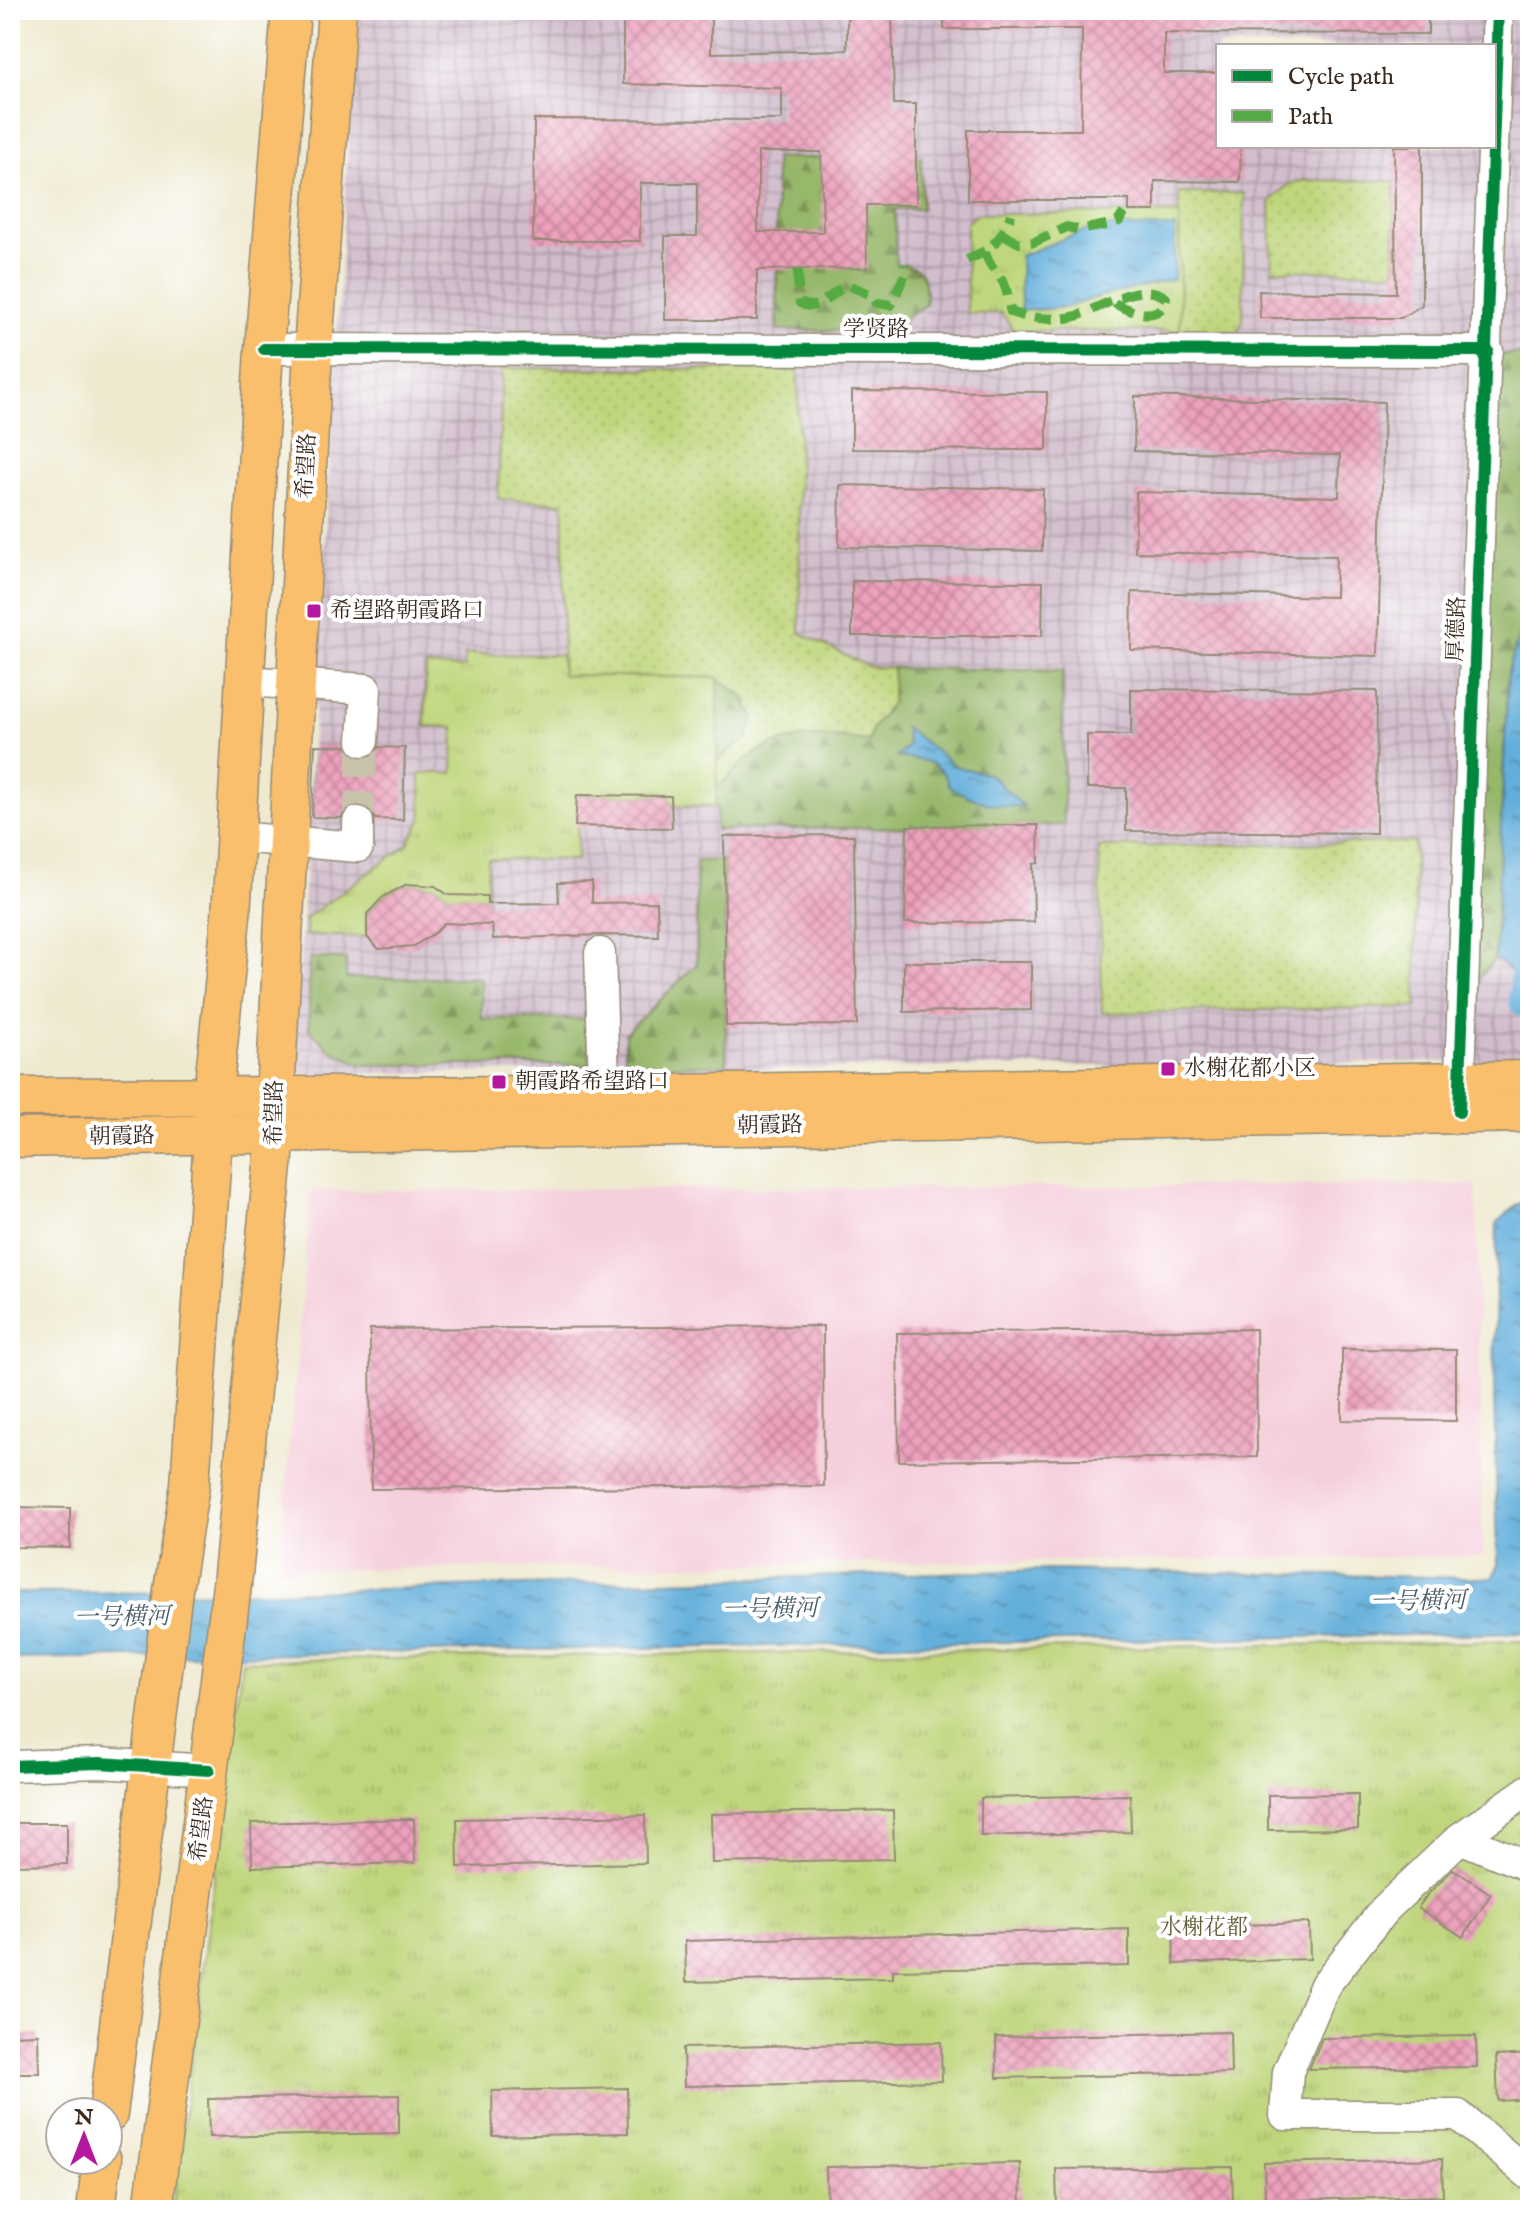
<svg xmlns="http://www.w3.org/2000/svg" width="1540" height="2220" viewBox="0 0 1540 2220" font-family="'IM FELL English','Noto Serif SC',serif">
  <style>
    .built { fill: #f5cfdb }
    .industrial { fill: url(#industrial-grid); fill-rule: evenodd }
    .grass { fill: url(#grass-dots); stroke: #7d804c; stroke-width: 2 }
    .forest { fill: url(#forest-firs); stroke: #697044; stroke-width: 2; fill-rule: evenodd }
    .park { fill: url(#park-tufts); stroke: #7d804c; stroke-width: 2 }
    .water { fill: url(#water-ripples); stroke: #4e6c7c; stroke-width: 2 }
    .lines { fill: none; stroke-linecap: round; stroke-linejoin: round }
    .river { stroke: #62afdb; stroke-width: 38 }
    .building { fill: url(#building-cross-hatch); fill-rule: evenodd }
    .minor-tunnel { stroke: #cac3ac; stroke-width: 30; stroke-dasharray: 30 15; stroke-linecap: butt }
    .minor-casing { stroke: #948a76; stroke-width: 33 }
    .major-casing { stroke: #948a76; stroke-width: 41 }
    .minor { stroke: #fff; stroke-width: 30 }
    .major { stroke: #f9bf6c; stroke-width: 38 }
    .quiet { stroke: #55ab43; stroke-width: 10; stroke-dasharray: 20 10; stroke-linecap: butt }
    .cycleway-casing { stroke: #fff; stroke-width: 17 }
    .cycleway { stroke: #00873e; stroke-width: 12 }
    .poi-dot { fill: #b5179e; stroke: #fff; stroke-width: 3 }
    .labels { text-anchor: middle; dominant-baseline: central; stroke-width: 8; stroke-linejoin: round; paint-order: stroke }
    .street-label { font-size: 22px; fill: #3b2a1e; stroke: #fff }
    .poi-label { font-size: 22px; fill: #3b2a1e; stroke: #fff; text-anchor: start }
    .park-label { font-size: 22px; fill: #635e3a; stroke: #fff }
    .water-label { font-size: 24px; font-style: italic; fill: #4b5f6a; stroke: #fff }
  </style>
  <defs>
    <pattern id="industrial-grid" width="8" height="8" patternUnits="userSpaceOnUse" patternTransform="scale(2)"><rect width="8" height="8" fill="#d1bdcc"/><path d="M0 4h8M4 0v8" fill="none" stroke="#ab9aa5"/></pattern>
    <pattern id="grass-dots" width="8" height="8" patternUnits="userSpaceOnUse" patternTransform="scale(2)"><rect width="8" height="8" fill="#bfd67b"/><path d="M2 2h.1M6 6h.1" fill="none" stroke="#a5b86a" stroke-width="1.8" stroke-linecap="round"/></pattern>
    <pattern id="forest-firs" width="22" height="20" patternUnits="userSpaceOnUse" patternTransform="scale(2)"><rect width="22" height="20" fill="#97b76b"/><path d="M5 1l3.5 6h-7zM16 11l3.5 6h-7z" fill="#7c9557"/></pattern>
    <pattern id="park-tufts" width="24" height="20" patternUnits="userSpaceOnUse" patternTransform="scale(2)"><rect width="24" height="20" fill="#bfd67b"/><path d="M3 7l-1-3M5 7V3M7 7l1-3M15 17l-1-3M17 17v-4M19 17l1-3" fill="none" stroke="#a5b86a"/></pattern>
    <pattern id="water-ripples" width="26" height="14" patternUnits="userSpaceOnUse" patternTransform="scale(2)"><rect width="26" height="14" fill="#62afdb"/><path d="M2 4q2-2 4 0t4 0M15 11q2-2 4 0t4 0" fill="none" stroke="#528fb1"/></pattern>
    <pattern id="building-cross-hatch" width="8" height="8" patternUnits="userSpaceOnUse" patternTransform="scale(2)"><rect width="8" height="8" fill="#eda0bc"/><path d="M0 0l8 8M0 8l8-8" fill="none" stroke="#c18398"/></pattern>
  </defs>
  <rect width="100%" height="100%" fill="#fff"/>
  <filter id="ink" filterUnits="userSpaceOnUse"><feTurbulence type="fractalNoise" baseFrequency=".0125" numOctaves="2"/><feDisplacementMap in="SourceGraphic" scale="16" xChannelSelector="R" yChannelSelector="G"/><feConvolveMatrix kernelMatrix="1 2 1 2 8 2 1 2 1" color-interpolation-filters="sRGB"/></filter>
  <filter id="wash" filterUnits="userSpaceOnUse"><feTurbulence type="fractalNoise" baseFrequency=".006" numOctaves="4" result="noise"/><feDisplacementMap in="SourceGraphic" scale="32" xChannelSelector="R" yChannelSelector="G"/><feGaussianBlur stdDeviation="1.8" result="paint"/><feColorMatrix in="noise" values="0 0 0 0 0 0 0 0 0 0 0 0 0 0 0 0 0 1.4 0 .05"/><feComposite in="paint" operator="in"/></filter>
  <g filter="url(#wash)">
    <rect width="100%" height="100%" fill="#eee9cf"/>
    <path class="built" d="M1476,1184L1483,1556L279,1570L311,1191Z"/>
    <path class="industrial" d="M359,10H1530V1061L293,1074L348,148ZM1218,46H1494V146H1218Z"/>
    <g class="grass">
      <path d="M1306,180L1394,181L1395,272L1272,270L1270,202L1289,184Z"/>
      <path d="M1179,193H1244L1243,320L1238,331H1180Z"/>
      <path d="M502,368L798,370L800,633L869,667L1062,671L907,826L716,830L718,678L562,675L564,503L498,499Z"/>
      <path d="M1414,842L1417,1007L1102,1013L1099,847Z"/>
    </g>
    <g class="forest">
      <path d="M921,157L922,209H895L896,264C925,266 926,277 926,304L888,331L778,330L775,158Z"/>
      <path d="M1497,354H1530V599L1508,672L1495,959L1471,987Z"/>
      <path d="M893,668L1062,671L1064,825L716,830V789C728,778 740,763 753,755C789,732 830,735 869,741L872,729L892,702ZM906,728L955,766L1011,795L1022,806L946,774L928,760L898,757L908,746Z"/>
      <path d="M718,678L744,697L754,717L748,738L716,761Z"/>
      <path d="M724,860L726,1065L625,1066V1034L697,964L696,861Z"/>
      <path d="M309,958L346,959V978H481L482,1019H589V1065H363L333,1052L309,1029Z"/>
    </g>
    <g class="park">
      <path d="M1179,213L1180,331H1014L1002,313L967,314L966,223L977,214Z"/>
      <path d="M465,654L561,655L562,675L718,678L716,806L671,805L670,796L578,795L577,860L488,859L487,896L447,895L435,886L407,884L383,897L367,914V937L306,935V918L407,845L422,819L420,773H453L454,727L425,726L426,666L464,668Z"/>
      <path d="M1530,1641V2210H172L242,1661Z"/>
    </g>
    <g class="water">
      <path d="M1112,227H1175L1174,279L1098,297L1067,307L1021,311L1020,256L1084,231Z"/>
      <path d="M1530,599V984L1529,985L1495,959L1508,672Z"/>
      <path d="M905,727L955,766L990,775L1023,806C995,808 973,801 949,786C942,760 921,759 897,757L908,746Z"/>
      <path d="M1524,1200L1530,1203V1633L10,1659V1593L275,1592L1048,1570L1493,1578L1498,1566L1494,1388L1497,1222Z"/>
    </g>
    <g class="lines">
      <path class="river" d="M1528,1000L1530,950"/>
    </g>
    <g id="blocks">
      <g class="building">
        <path d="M623,10H711V53L847,50V10H892L894,104H916V205H866L867,268L757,270V320H665V236H697V183H640V241H533L534,119L782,120V88L623,84ZM758,152H821L823,232H758Z"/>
        <path d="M944,10H1428V34L1164,33V73H1218V146H1241L1240,182L1155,181V211H1129V200H968V130H1081L1082,29H944Z"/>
        <path d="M1394,146H1422V305L1401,318H1260L1259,291L1396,293Z"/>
        <path d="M852,391L1047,392V450L852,449Z"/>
        <path d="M1135,396L1384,402L1378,656L1131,650L1132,592L1335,597L1336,556L1135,552L1136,492L1339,497L1340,455L1134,451Z"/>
        <path d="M840,485L1043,489L1042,551L839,547Z"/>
        <path d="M852,581L1043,582L1042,636H852Z"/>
        <path d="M1131,689L1377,691L1376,833L1126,831V788H1087V735H1131Z"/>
        <path d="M315,745L346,746L353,756L363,759L372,757L379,747L405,748L403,820L375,819L368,807L359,804L348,807L341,818L312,817Z"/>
        <path d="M577,795L671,796L672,828L575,826Z"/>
        <path d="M1038,825L1039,863L1033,864L1034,922L905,923L907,826Z"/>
        <path d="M854,835L857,1025L726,1026L724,836Z"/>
        <path d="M592,882V903L657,902L658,936L600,935L493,939L492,925L444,923L436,932L414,946L379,949L367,937V914L383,897L407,884L435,886L448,895L487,896V904L559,903L558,883Z"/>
        <path d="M904,962H1031V1010L904,1012Z"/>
        <path d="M823,1326L824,1486L371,1489L370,1329Z"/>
        <path d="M1256,1329L1257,1457L899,1461L897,1333Z"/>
        <path d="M1342,1349L1456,1350V1421L1342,1420Z"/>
        <path d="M10,1507L70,1508V1548L10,1547Z"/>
        <path d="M1358,1794V1829L1268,1830V1795Z"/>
        <path d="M1130,1795L1131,1832L981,1836V1798Z"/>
        <path d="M893,1810L894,1859L712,1863L711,1814Z"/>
        <path d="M645,1815L646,1863L458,1867L457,1819Z"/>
        <path d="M414,1819L415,1863L252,1867L251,1823Z"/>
        <path d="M10,1823H67V1864L10,1865Z"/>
        <path d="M1453,1869L1491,1894L1463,1937L1418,1908L1427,1895Z"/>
        <path d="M1309,1923L1310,1959L1174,1964L1173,1927Z"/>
        <path d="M1129,1929V1966L893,1970V1978L686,1982L685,1941Z"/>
        <path d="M1230,2032L1231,2073L997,2078L996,2037Z"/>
        <path d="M38,2034L39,2073H10V2035Z"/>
        <path d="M1476,2036L1477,2067L1309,2069L1322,2038Z"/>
        <path d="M941,2042L942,2081L684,2086L683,2048Z"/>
        <path d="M1530,2054V2099L1498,2101L1496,2056Z"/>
        <path d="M627,2088L628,2133L493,2136L492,2091Z"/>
        <path d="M399,2095V2133L209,2137L208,2099Z"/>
        <path d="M1442,2159L1443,2196L1265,2201L1264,2163Z"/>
        <path d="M1020,2163L1021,2206L827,2210L826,2167Z"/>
        <path d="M1232,2167L1233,2204L1057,2206L1056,2169Z"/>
      </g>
    </g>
  </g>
  <g filter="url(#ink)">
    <use href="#blocks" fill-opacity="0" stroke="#948a76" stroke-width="2"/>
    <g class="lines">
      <path class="minor-tunnel" d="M358,822L363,741"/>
      <g class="minor-casing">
        <g id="minor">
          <path d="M264,349L1488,351"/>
          <path d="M244,681L366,689L363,741"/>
          <path d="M235,837L358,847V822"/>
          <path d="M600,953L605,1115"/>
          <path d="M1459,1102L1498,10"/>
          <path d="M10,1766L100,1763L209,1770"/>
          <path d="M1530,1789L1460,1838L1384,1910L1325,1985L1288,2072L1285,2115H1458L1530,2175"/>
          <path d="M1460,1838L1530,1867"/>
        </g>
      </g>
      <g class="major-casing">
        <g id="major">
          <path d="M10,1097L605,1095L1530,1080"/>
          <path d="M10,1138L1530,1113"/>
          <path d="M108,2114L173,1590L190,1485L213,1136V1095L231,916L264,349L291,10"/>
          <path d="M96,2210L102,2160"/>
          <path d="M153,2210L232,1585L276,1135L275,1096L313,350L337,10"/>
        </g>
      </g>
      <use href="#minor" class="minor"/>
      <use href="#major" class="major"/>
      <g class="quiet">
        <path d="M1003,234L1019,243L1034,242L1067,227L1080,230L1112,224L1119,221L1124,213"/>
        <path d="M985,252C988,265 996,270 1002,280C1009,291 1007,301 1011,312C1026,318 1050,320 1067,318C1095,315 1138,276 1166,298C1161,325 1125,311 1110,300"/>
        <path d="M967,260C990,250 1004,239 1011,214"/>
        <path d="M798,270V296L800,303C821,314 831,291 848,285L872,295L877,303L891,305L905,274V264"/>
      </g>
      <g class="cycleway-casing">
        <g id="cycleway">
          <path d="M264,349L1488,351"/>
          <path d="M1459,1112L1498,10"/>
          <path d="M10,1766L100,1763L209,1770"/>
        </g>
      </g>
      <use href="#cycleway" class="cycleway"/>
    </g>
  </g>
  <g class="poi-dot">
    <rect x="306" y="603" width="16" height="16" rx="4"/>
    <rect x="1160" y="1061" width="16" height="16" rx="4"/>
    <rect x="491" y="1074" width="16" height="16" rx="4"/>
  </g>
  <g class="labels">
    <g class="street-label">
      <text x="876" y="330">学贤路</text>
      <text transform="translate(307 466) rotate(-87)">希望路</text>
      <text transform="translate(1457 629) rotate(-88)">厚德路</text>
      <text transform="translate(275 1113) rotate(-89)">希望路</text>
      <text transform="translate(770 1126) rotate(-1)">朝霞路</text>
      <text transform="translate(122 1137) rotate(-1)">朝霞路</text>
      <text transform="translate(202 1829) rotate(-83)">希望路</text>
    </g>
    <g class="poi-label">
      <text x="330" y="611">希望路朝霞路口</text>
      <text x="1184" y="1069">水榭花都小区</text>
      <text x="515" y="1082">朝霞路希望路口</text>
    </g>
    <g class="park-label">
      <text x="1204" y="1928">水榭花都</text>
    </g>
    <g class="water-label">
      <text transform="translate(1418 1602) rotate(-1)">一号横河</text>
      <text transform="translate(770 1610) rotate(-1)">一号横河</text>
      <text transform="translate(122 1618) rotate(-1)">一号横河</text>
    </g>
  </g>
  <rect width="1540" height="2220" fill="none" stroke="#fff" stroke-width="40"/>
  <rect x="1216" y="44" width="280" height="104" fill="#ffffff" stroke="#b1aaa5" stroke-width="2"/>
  <rect x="1232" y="70" width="40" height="12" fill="#00873e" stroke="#b1aaa5" stroke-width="2"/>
  <text x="1288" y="84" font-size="24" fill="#3b2a1e">Cycle path</text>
  <rect x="1232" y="110" width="40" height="12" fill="#55ab43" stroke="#b1aaa5" stroke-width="2"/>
  <text x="1288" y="124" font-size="24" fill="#3b2a1e">Path</text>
  <g transform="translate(84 2136)"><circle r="38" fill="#ffffff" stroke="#b1aaa5" stroke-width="2"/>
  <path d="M0-6L14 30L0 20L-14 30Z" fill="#b5179e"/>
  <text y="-12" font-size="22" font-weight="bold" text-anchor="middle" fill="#3b2a1e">N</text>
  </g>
</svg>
